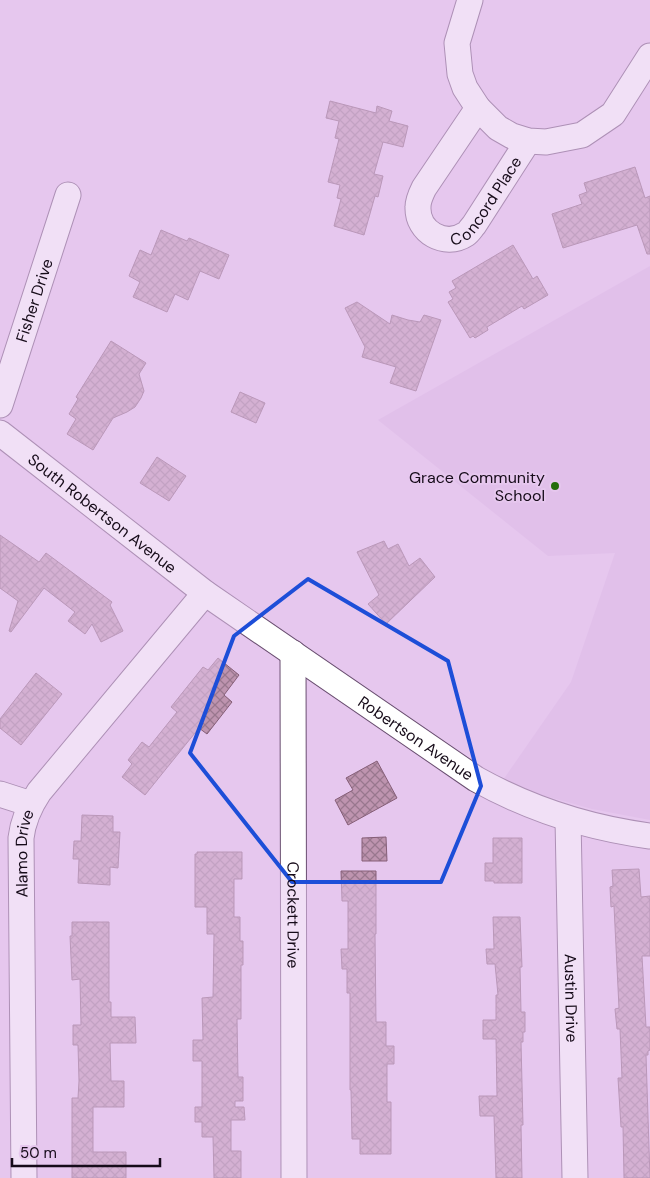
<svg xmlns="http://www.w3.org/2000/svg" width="650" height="1178" viewBox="0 0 650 1178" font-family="'DM Sans',sans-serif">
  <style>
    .built { fill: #dcb8e4 }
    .building { fill: url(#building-cross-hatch); stroke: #855e77 }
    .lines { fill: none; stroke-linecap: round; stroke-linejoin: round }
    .minor-casing { stroke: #6a4f71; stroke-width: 27 }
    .minor { stroke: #fff; stroke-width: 25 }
    .marked { fill: none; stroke: #1d4ed8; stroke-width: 4; stroke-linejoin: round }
    .poi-dot { fill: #246d0c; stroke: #e6c7ee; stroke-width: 2 }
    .labels { text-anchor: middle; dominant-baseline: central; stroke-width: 4; stroke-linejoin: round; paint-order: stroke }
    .street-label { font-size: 16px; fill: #160b19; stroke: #e6c7ee }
    .poi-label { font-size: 16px; fill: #160b19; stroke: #e6c7ee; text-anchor: end }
  </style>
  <defs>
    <pattern id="building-cross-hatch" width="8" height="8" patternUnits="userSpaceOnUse" patternTransform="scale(1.25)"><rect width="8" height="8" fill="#be94af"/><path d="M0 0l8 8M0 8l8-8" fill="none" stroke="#99778e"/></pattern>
  </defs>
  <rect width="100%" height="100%" fill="#e6c7ee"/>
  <path class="built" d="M650,266V820L592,809L531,792L503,780L571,682L615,553L548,556L378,420Z"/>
  <g class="building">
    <path d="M330,101L376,113L377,106L392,111L389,121L408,126L403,147L383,142L374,174L383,176L378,197L375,196L364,235L334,226L341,199L337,198L340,185L328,182L339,139L335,138L339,121L326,118Z"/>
    <path d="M635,167L645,198L650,196V254H647L637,225L563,248L552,214L582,204L579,195L587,192L584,183Z"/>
    <path d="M161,230L187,241L189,238L229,255L219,279L200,271L188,300L175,294L167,312L133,297L140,282L129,276L140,250L151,255Z"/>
    <path d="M513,245L533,279L537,276L548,295L524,309L522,306L487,327L488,330L475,338L473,336L470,338L448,302L453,299L449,292L456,288L452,281Z"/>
    <path d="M357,302L390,324L392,315L408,320L420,322L424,315L441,320L416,391L390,383L396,367L362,357L365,347L345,308Z"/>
    <path d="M111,341L146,363L139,374L144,391L141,398L135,407L127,412L113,418L93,450L67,434L76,419L69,414L78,399L76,397Z"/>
    <path d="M240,392L265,403L256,423L231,412Z"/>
    <path d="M157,457L186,476L169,501L140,483Z"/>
    <path d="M0,535L39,562L46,553L112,602L110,605L123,631L101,642L92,624L85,634L68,621L75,612L44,588L11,632L9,631L18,601L0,588Z"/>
    <path d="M384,541L388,549L398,544L409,566L420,558L435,577L386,624L368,604L379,595L357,552Z"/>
    <path d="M218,658L239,675L224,695L232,702L207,734L199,728L145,795L122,777L132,764L128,760L142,742L149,747L177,712L171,707L203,667L208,670Z"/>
    <path d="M36,673L62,694L21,745L0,728V719Z"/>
    <path d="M377,761L397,798L348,825L335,800L353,790L346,778Z"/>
    <path d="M82,815L113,816V832H120L118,868L110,867V885L78,883L79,859H73L74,841H81Z"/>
    <path d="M386,837L387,861H362V838Z"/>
    <path d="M493,838H522V883H494V881H485V863H493Z"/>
    <path d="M197,852H242V879H234V917H240V941H243V965H241V1019H237L238,1077H243V1101H235V1107H244L245,1120H231V1151H241V1178H214L213,1137H202V1122H195V1107H202V1061H193V1040H203L202,998L213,997L214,934H207V907H195V854H197Z"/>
    <path d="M639,869L641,897L650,896V956H642L646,1027H650V1050L648,1051V1055H646L650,1178H624L623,1127H621L618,1078H622L620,1029H617L615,1009L619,1008L614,906L611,907L610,887L613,886L612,870Z"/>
    <path d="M341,871H376V934H375L376,1022H386V1046H394V1064H387V1102H391V1154H360V1139H352L351,1090H350V993H347V969H342L341,949H348V901H342Z"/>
    <path d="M493,917H520L522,967H520L521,1012H525V1032H523V1042H521L523,1125H521L522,1178H496L494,1116H480L479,1096H497L496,1039H483V1020H496V995H498L495,964H487L486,949H494Z"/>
    <path d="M72,922H109V1002H111V1017H135L136,1043H110L111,1081H124V1107H93V1152H126V1178H72V1098H78L79,1081L78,1045H73V1025H81L80,979L72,980L70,936H72Z"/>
  </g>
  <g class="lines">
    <g class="minor-casing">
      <g id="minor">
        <path d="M470,0L457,43L460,74L465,88L478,108L498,128L512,136L528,141L546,142L582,135L613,114L650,56"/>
        <path id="s1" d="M478,108L424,188C421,194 418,200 418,207C417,232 445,248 466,234C469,232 472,227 474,225L528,141"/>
        <path id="s2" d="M0,405L68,195"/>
        <path id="s3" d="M0,433L205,593L476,779C530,809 589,828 650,836"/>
        <path id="s4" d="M293,653L294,1178"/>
        <path d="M0,794L31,804"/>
        <path id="s5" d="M568,819L575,1178"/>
        <path id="s6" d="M24,1178L21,838C23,820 29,807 39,792L205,593"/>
      </g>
    </g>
    <use href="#minor" class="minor"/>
  </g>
  <path d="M0 0H650V1178H0ZM308,579L448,661L481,786L441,882H292L190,753L234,636Z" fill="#e6c7ee" fill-opacity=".55" fill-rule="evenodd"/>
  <path class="marked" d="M308,579L448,661L481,786L441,882H292L190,753L234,636Z"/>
  <circle class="poi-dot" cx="555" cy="486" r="5"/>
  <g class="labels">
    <g class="street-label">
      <text stroke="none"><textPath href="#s1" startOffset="222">Concord Place</textPath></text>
      <text stroke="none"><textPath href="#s2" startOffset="110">Fisher Drive</textPath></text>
      <text stroke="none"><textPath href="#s3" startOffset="130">South Robertson Avenue</textPath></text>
      <text stroke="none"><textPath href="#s3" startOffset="516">Robertson Avenue</textPath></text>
      <text stroke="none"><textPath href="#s6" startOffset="325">Alamo Drive</textPath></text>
      <text stroke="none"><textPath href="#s4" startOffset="262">Crockett Drive</textPath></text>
      <text stroke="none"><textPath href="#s5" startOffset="179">Austin Drive</textPath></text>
    </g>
    <g class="poi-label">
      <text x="545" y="477">Grace Community<tspan x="545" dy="18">School</tspan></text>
    </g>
  </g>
  <path d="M12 1158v8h148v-8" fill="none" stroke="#160b19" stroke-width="2.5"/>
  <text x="20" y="1158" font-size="15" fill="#160b19" stroke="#e6c7ee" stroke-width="4" paint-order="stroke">50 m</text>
</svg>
